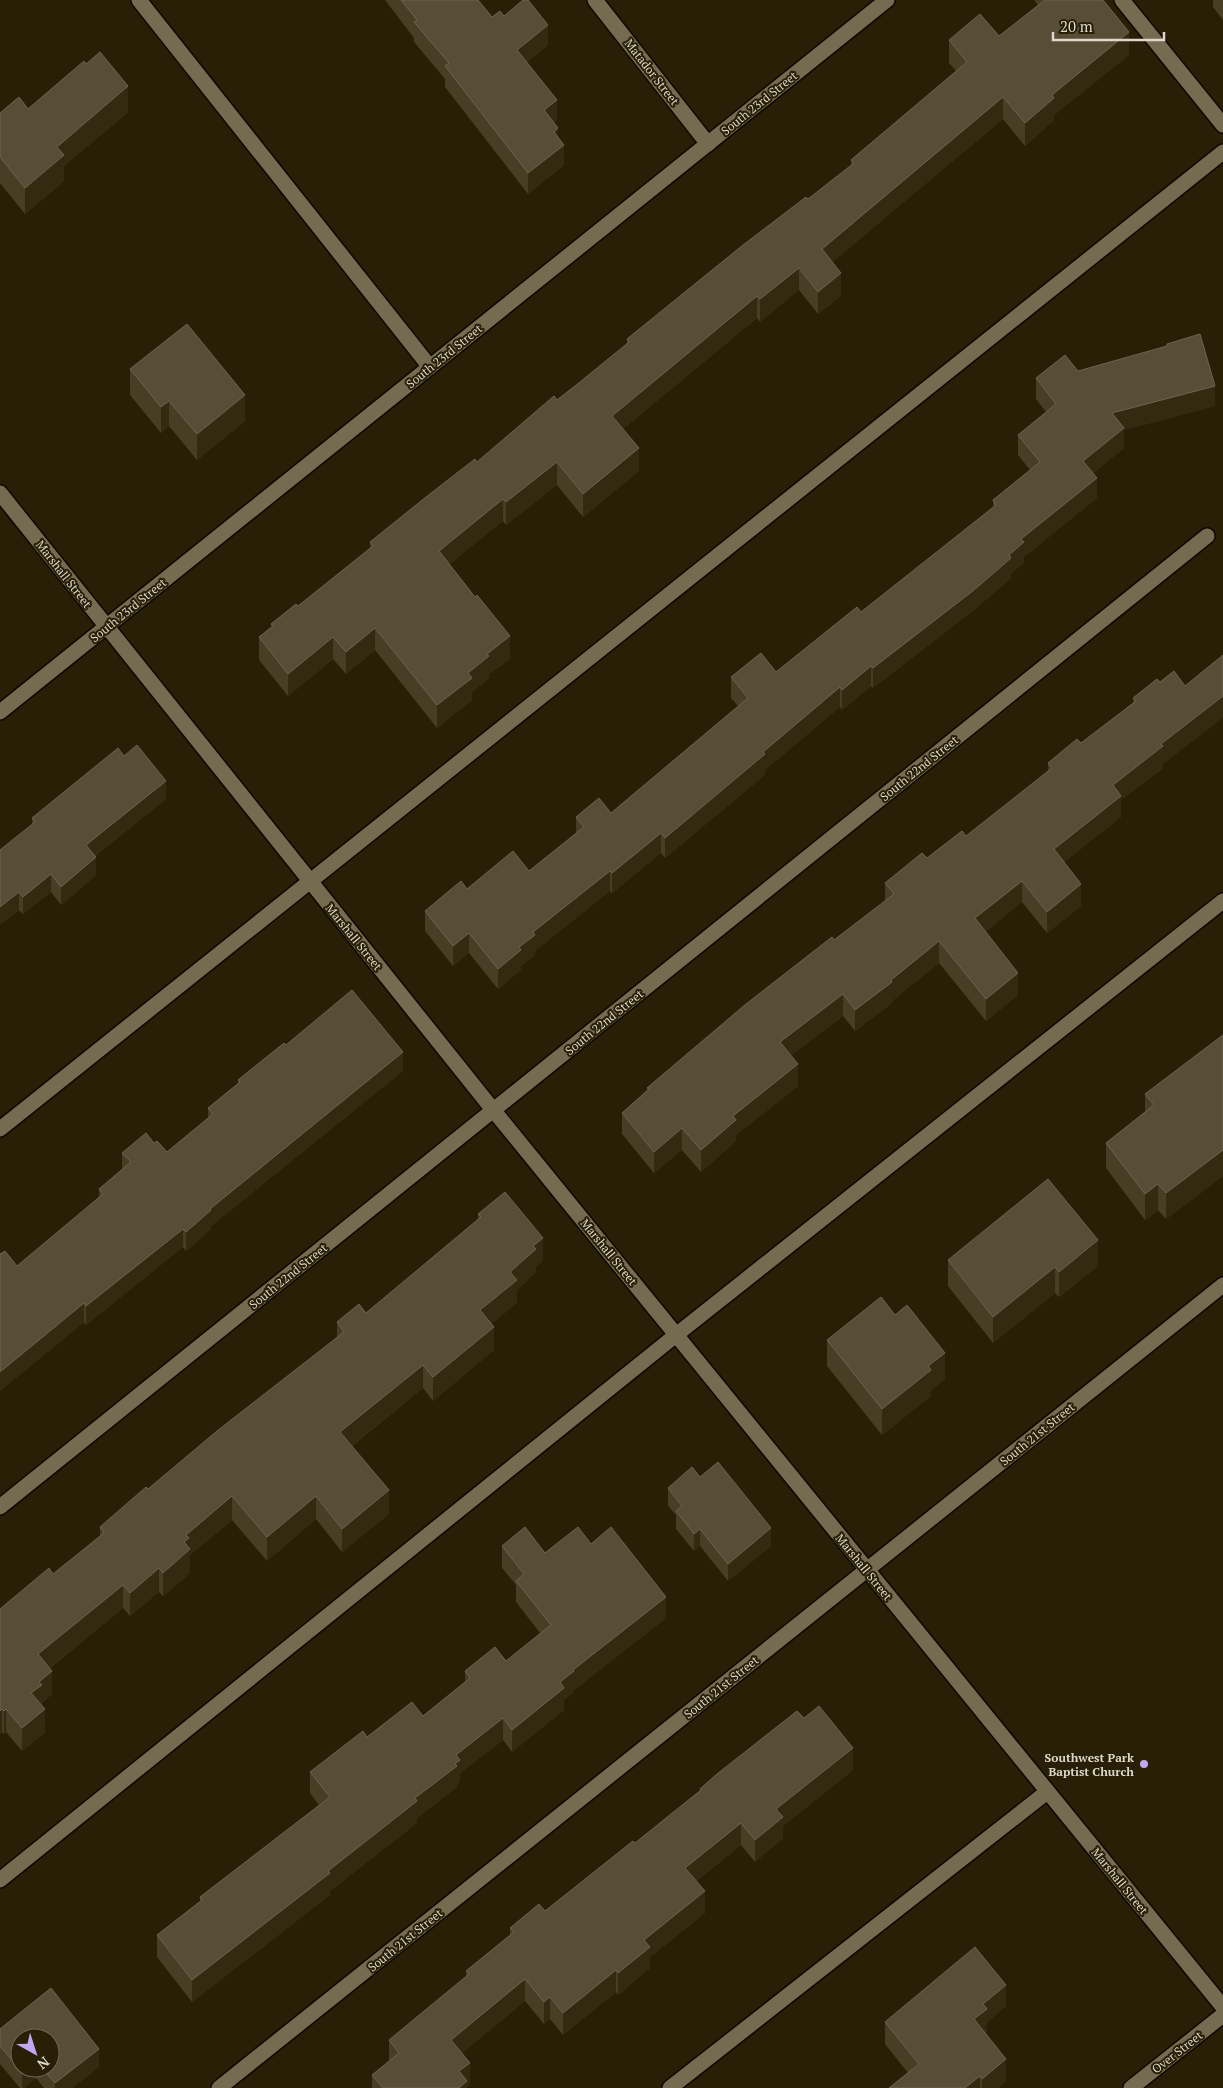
<svg xmlns="http://www.w3.org/2000/svg" width="1223" height="2088" viewBox="0 0 1223 2088" font-family="'PT Serif',serif">
  <style>
    .lines { fill: none; stroke-linecap: round; stroke-linejoin: round }
    .service-casing { stroke: #100800; stroke-width: 18 }
    .minor-casing { stroke: #100800; stroke-width: 18 }
    .tertiary-casing { stroke: #100800; stroke-width: 18 }
    .service { stroke: #756b50; stroke-width: 15 }
    .minor { stroke: #756b50; stroke-width: 15 }
    .tertiary { stroke: #756b50; stroke-width: 15 }
    .wall { fill: #463e25; fill-rule: evenodd }
    .shaded-wall { fill: #332a11 }
    .building { fill: #574e37; stroke: #6c644e }
    .poi-dot { fill: #c2a8f2; stroke: #271f06; stroke-width: 2 }
    .labels { text-anchor: middle; dominant-baseline: central; stroke-width: 4; stroke-linejoin: round; paint-order: stroke }
    .street-label { font-size: 12px; fill: #ddd8c9; stroke: #271f06 }
    .poi-label { font-size: 12px; font-weight: bold; fill: #ddd8c9; stroke: #271f06; text-anchor: end }
  </style>
  <rect width="100%" height="100%" fill="#271f06"/>
  <g class="lines">
    <g class="service-casing">
      <g id="service">
        <path d="M139,0L430,367"/>
        <path d="M1122,0L1223,125"/>
        <path d="M0,1129L1223,152"/>
        <path d="M0,1880L676,1335L1223,901"/>
        <path d="M670,2088L1047,1792"/>
      </g>
    </g>
    <g class="minor-casing">
      <g id="minor">
        <path d="M595,0L708,144"/>
        <path d="M0,493L494,1111L1223,2007"/>
        <path d="M0,1507L1207,536"/>
        <path d="M219,2088L1223,1285"/>
        <path d="M1131,2088L1223,2015"/>
      </g>
    </g>
    <g class="tertiary-casing">
      <path id="tertiary" d="M0,712L887,0"/>
    </g>
    <use href="#service" class="service"/>
    <use href="#minor" class="minor"/>
    <use href="#tertiary" class="tertiary"/>
  </g>
  <g class="wall">
    <path d="M385,0H478L492,17L504,16L548,45L527,62L557,120L554,122L558,138L564,165L528,194L445,87V79L414,42V38Z"/>
    <path d="M1034,0H1103L1129,55L1054,115V120L1025,146L1003,119L832,262L841,296L818,314L799,290L760,322L757,318L623,429L639,471L583,517L557,485L506,525L503,521L449,564L510,659L489,674V678L472,692V700L437,728L375,650L346,674L333,659L288,696L259,660V637L271,627V624L298,606L370,548V542L477,462L580,382L627,344V339L851,166V160L956,71L949,63V40L999,36L1038,5Z"/>
    <path d="M1213,0H1223V20L1213,7Z"/>
    <path d="M28,109L128,112L64,166V181L25,214L0,183V113Z"/>
    <path d="M1167,344L1215,406L1124,430V448L1093,473L1097,498L1024,557V563L1011,573V578L974,610L873,688L871,686L842,710L840,707L765,770V775L665,858L661,853L612,893L610,891L535,951V955L521,966V970L498,989L469,953L453,966L425,931V911L467,889L529,871L576,833V817L611,813L738,706L731,698V677L776,672L861,612L993,508V500L1030,470L1018,455V435L1046,412L1036,399V378L1078,371L1167,346Z"/>
    <path d="M130,369L245,421L197,460L169,426L161,433L130,395Z"/>
    <path d="M1157,679L1163,768L1121,800V817L1064,862L1081,906L1047,933L1022,902L985,932L1018,995L986,1021L939,963L892,1001V1003L855,1031L843,1016L791,1055L798,1086L736,1135V1141L701,1172L682,1150L654,1173L622,1134V1113L647,1091V1088L885,901V883L927,858L966,836L1048,772V763L1081,743L1133,703V698Z"/>
    <path d="M124,756L166,799L95,856L96,875L61,905L51,892L23,914L19,910L0,925L32,825V818Z"/>
    <path d="M1223,1035V1176L1166,1219L1158,1210L1145,1220L1106,1168V1143L1145,1112V1094Z"/>
    <path d="M286,1045L403,1071L211,1226V1229L186,1251L183,1247L86,1325L84,1322L0,1391V1254L17,1266L99,1198V1189L122,1169V1153L154,1143L167,1152L208,1118V1108L238,1084V1080Z"/>
    <path d="M478,1214L543,1261L536,1267V1272L517,1290V1303L491,1324L494,1350L433,1401L423,1388L352,1446L389,1514L342,1552L316,1519L267,1561L232,1520L190,1555V1573L163,1596L159,1592L130,1616L123,1608L50,1668L52,1694L42,1703L45,1733L22,1751L6,1732L4,1734L2,1732L0,1734V1609L53,1574L100,1536V1527L337,1337V1322L366,1313L478,1219Z"/>
    <path d="M948,1260L1098,1266L1059,1297L1055,1293L993,1343L948,1286Z"/>
    <path d="M827,1340L945,1379L931,1390V1396L882,1435L827,1366Z"/>
    <path d="M700,1477L771,1546L728,1581L700,1546L694,1551L676,1529V1515L668,1506V1488Z"/>
    <path d="M591,1544L666,1618L574,1690V1692L564,1700V1710L512,1752L503,1740L460,1773V1781L457,1784V1787L417,1818V1823L330,1891V1895L192,2002L157,1957V1935L200,1902V1897L319,1805L310,1793V1772L367,1737L423,1716L465,1683V1671L506,1661L540,1633L516,1602V1585L502,1568V1546L545,1553Z"/>
    <path d="M804,1718L853,1770L783,1826V1838L755,1862L741,1845L696,1881L705,1913L650,1957V1968L618,1995L616,1992L563,2035L550,2019L544,2024L525,2001L462,2053L470,2085L467,2087V2088H372V2075L389,2062V2040L466,1977V1971L510,1935V1928L545,1911L635,1843L700,1791V1789Z"/>
    <path d="M51,1988L99,2049V2067L72,2088H44L36,2078L24,2088H20L0,2064V2029ZM20,2038H50V2068H20Z"/>
    <path d="M1006,2006L987,2022V2031L985,2033L1006,2081L998,2088H889L908,2073L885,2044V2022Z"/>
  </g>
  <g class="shaded-wall">
    <path d="M548,25V45L517,70V50Z"/>
    <path d="M1129,32V55L1054,115V120L1025,146V123L1052,95Z"/>
    <path d="M128,86V112L64,166V181L25,214V188L57,147Z"/>
    <path d="M1003,97V119L822,271V249Z"/>
    <path d="M557,100V120L544,130V110Z"/>
    <path d="M558,128V148L554,132Z"/>
    <path d="M564,145V165L528,194V173Z"/>
    <path d="M799,268V290L760,322V299Z"/>
    <path d="M841,273V296L818,314V292Z"/>
    <path d="M757,296V318L612,438V416Z"/>
    <path d="M1215,386V406L1124,430V448L1083,481V461L1112,413Z"/>
    <path d="M245,395V421L197,460V434Z"/>
    <path d="M169,401V426L161,433V407Z"/>
    <path d="M639,448V471L583,517V494Z"/>
    <path d="M557,462V485L506,525V502Z"/>
    <path d="M1097,478V498L1024,557V563L1011,573V578L974,610L873,688V668L1009,555L1021,539Z"/>
    <path d="M503,499V521L439,573V551Z"/>
    <path d="M375,628V650L346,674V652Z"/>
    <path d="M510,636V659L489,674V678L472,692V700L437,728V705L487,654Z"/>
    <path d="M333,637V659L288,696V674Z"/>
    <path d="M871,666V686L842,710V690Z"/>
    <path d="M840,687V707L765,770V775L665,858V838L763,752Z"/>
    <path d="M1223,696V718L1163,764V768L1121,800V817L1054,870V849L1113,785L1161,744Z"/>
    <path d="M166,781V799L86,863V845Z"/>
    <path d="M661,833V853L612,893V873Z"/>
    <path d="M96,857V875L61,905V887Z"/>
    <path d="M610,871V891L535,951V955L521,966V970L498,989V969L533,932Z"/>
    <path d="M51,874V892L23,914V897Z"/>
    <path d="M1022,881V902L975,940V918Z"/>
    <path d="M1081,884V906L1047,933V912Z"/>
    <path d="M19,892V910L0,925V907Z"/>
    <path d="M469,933V953L453,966V946Z"/>
    <path d="M939,941V963L892,1001V1003L855,1031V1010Z"/>
    <path d="M1018,973V995L986,1021V999Z"/>
    <path d="M843,994V1016L780,1064V1042Z"/>
    <path d="M403,1052V1071L211,1226V1229L186,1251V1232L210,1209Z"/>
    <path d="M798,1064V1086L736,1135V1141L701,1172V1150L733,1116Z"/>
    <path d="M682,1128V1150L654,1173V1152Z"/>
    <path d="M1223,1150V1176L1166,1219V1193Z"/>
    <path d="M1158,1184V1210L1145,1220V1194Z"/>
    <path d="M183,1229V1247L86,1325V1306Z"/>
    <path d="M543,1238V1261L536,1267V1272L517,1290V1303L480,1333V1310L510,1272L533,1246Z"/>
    <path d="M1098,1240V1266L1059,1297V1272Z"/>
    <path d="M1055,1267V1293L993,1343V1317Z"/>
    <path d="M84,1303V1322L0,1391V1372Z"/>
    <path d="M494,1327V1350L433,1401V1377Z"/>
    <path d="M945,1353V1379L931,1390V1396L882,1435V1409L928,1366Z"/>
    <path d="M423,1365V1388L340,1455V1432Z"/>
    <path d="M389,1490V1514L342,1552V1529Z"/>
    <path d="M232,1496V1520L190,1555V1573L163,1596V1573L184,1542L186,1535Z"/>
    <path d="M316,1496V1519L267,1561V1537Z"/>
    <path d="M771,1528V1546L728,1581V1564Z"/>
    <path d="M700,1529V1546L694,1551V1534Z"/>
    <path d="M159,1568V1592L130,1616V1593Z"/>
    <path d="M123,1585V1608L38,1677V1654Z"/>
    <path d="M666,1597V1618L574,1690V1692L564,1700V1710L512,1752V1730L560,1682L573,1670Z"/>
    <path d="M52,1671V1694L42,1703V1708L31,1693L39,1682Z"/>
    <path d="M2,1709V1732L0,1734V1711Z"/>
    <path d="M6,1709V1732L4,1734V1711Z"/>
    <path d="M45,1709V1733L22,1751V1728Z"/>
    <path d="M503,1718V1740L460,1773V1781L457,1784V1787L417,1818V1823L330,1891V1895L192,2002V1980L328,1871L415,1798L456,1755Z"/>
    <path d="M853,1748V1770L783,1826V1838L755,1862V1840L776,1809Z"/>
    <path d="M741,1823V1845L685,1889V1868Z"/>
    <path d="M705,1891V1913L650,1957V1968L618,1995V1973L644,1940Z"/>
    <path d="M616,1970V1992L563,2035V2013Z"/>
    <path d="M525,1979V2001L451,2062V2040Z"/>
    <path d="M1006,1985V2006L987,2022V2031L974,2041V2019L983,2004Z"/>
    <path d="M550,1997V2019L544,2024V2002Z"/>
    <path d="M99,2049V2067L72,2088H55V2083Z"/>
    <path d="M1006,2059V2081L998,2088H982V2079Z"/>
    <path d="M470,2063V2085L467,2087V2088H459V2071Z"/>
    <path d="M27,2068H36V2078L24,2088H22V2072Z"/>
    <path d="M980,2076V2088H965Z"/>
  </g>
  <g class="building">
    <path d="M401,0H478L492,17L500,11L504,16L523,0H528L548,25L517,50L557,100L544,110L558,128L554,132L564,145L528,173L445,66L449,63L414,22L417,20Z"/>
    <path d="M1045,0H1103L1129,32L1052,95L1054,98L1025,123L1003,97L822,249L841,273L818,292L799,268L760,299L757,296L612,416L639,448L583,494L557,462L506,502L503,499L439,551L475,597L477,595L510,636L487,654L489,656L468,673L472,678L437,705L375,628L346,652L333,637L288,674L259,637L273,626L271,624L296,604L298,606L373,546L370,542L426,497L475,459L477,462L554,396L557,400L580,382L629,342L627,339L743,245L806,197L808,199L854,163L851,160L967,62L949,40L980,14L999,36Z"/>
    <path d="M100,52L128,86L57,147L64,155L25,188L0,157V113L19,97L28,109L84,61L86,64Z"/>
    <path d="M187,324L245,395L197,434L169,401L161,407L130,369Z"/>
    <path d="M1200,334L1215,386L1112,413L1124,428L1083,461L1097,478L1021,539L1024,542L1009,555L1011,558L974,590L873,668L871,666L842,690L840,687L763,752L765,754L665,838L661,833L612,873L610,871L533,932L535,935L519,947L521,950L498,969L469,933L453,946L425,911L461,881L467,889L513,851L529,871L584,827L576,817L599,798L611,813L748,698L731,677L761,653L776,672L857,607L861,612L996,505L993,500L1040,462L1018,435L1056,404L1036,378L1065,355L1078,371L1167,346V344Z"/>
    <path d="M1223,655V696L1161,744L1163,746L1113,785L1121,796L1054,849L1081,884L1047,912L1022,881L975,918L1018,973L986,999L939,941L891,980L892,982L855,1010L843,994L780,1042L798,1064L733,1116L736,1120L701,1150L682,1128L654,1152L622,1113L649,1089L647,1088L746,1004L832,937L834,940L894,894L885,883L922,853L927,858L962,831L966,836L1052,768L1048,763L1077,739L1081,743L1136,701L1133,698L1157,679L1160,682L1174,671L1185,686Z"/>
    <path d="M137,745L166,781L86,845L96,857L61,887L51,874L23,897L19,892L0,907V850L35,822L32,818L118,748L124,756Z"/>
    <path d="M352,990L403,1052L210,1209L211,1210L186,1232L183,1229L86,1306L84,1303L0,1372V1254L5,1251L17,1266L103,1194L99,1189L131,1162L122,1153L146,1133L154,1143L157,1141L167,1152L213,1114L208,1108L240,1082L238,1080L284,1043L286,1045Z"/>
    <path d="M1223,1035V1150L1166,1193L1158,1184L1145,1194L1106,1143L1154,1105L1145,1094Z"/>
    <path d="M1048,1179L1098,1240L1059,1272L1055,1267L993,1317L948,1260Z"/>
    <path d="M505,1192L543,1238L533,1246L536,1249L510,1272L517,1280L480,1310L494,1327L433,1377L423,1365L340,1432L389,1490L342,1529L316,1496L267,1537L232,1496L186,1535L189,1538L184,1542L190,1549L163,1573L159,1568L130,1593L123,1585L38,1654L52,1671L39,1682L42,1685L31,1693L45,1709L22,1728L6,1709L4,1711L2,1709L0,1711V1609L49,1568L53,1574L104,1533L100,1527L146,1487L148,1489L217,1431L344,1332L337,1322L359,1304L366,1313L481,1217L478,1214Z"/>
    <path d="M881,1297L895,1315L907,1305L945,1353L928,1366L931,1370L882,1409L827,1340Z"/>
    <path d="M718,1462L771,1528L728,1564L700,1529L694,1534L676,1511L682,1506L668,1488L692,1467L700,1477Z"/>
    <path d="M525,1527L545,1553L578,1527L591,1544L611,1527L666,1597L573,1670L574,1671L560,1682L564,1688L512,1730L503,1718L456,1755L460,1760L455,1764L457,1766L415,1798L417,1801L328,1871L330,1873L192,1980L157,1935L202,1900L200,1897L330,1797L310,1772L363,1731L367,1737L412,1702L423,1716L470,1678L465,1671L495,1647L506,1661L551,1625L516,1581L524,1574L502,1546Z"/>
    <path d="M819,1706L853,1748L776,1809L783,1817L755,1840L741,1823L685,1868L705,1891L644,1940L650,1947L618,1973L616,1970L563,2013L550,1997L544,2002L525,1979L451,2040L470,2063L459,2071L467,2081L459,2088H383L372,2075L399,2053L389,2040L469,1974L466,1971L514,1932L510,1928L539,1904L545,1911L633,1841L635,1843L701,1790L700,1789L717,1774L797,1711L804,1718Z"/>
    <path d="M975,1947L1006,1985L983,2004L987,2009L974,2019L1006,2059L982,2079L980,2076L965,2088H889L919,2064L885,2022Z"/>
    <path d="M51,1988L99,2049L55,2083L42,2068H50V2038H20V2068H27L22,2072L0,2046V2029Z"/>
  </g>
  <circle class="poi-dot" cx="1144" cy="1764" r="5"/>
  <g class="labels">
    <g class="street-label">
      <text transform="translate(652 72) rotate(52)">Matador Street</text>
      <text transform="translate(759 103) rotate(-39)">South 23rd Street</text>
      <text transform="translate(444 356) rotate(-39)">South 23rd Street</text>
      <text transform="translate(64 574) rotate(52)">Marshall Street</text>
      <text transform="translate(128 610) rotate(-39)">South 23rd Street</text>
      <text transform="translate(919 768) rotate(-39)">South 22nd Street</text>
      <text transform="translate(354 937) rotate(51)">Marshall Street</text>
      <text transform="translate(604 1022) rotate(-39)">South 22nd Street</text>
      <text transform="translate(609 1252) rotate(51)">Marshall Street</text>
      <text transform="translate(288 1276) rotate(-39)">South 22nd Street</text>
      <text transform="translate(1037 1434) rotate(-39)">South 21st Street</text>
      <text transform="translate(864 1567) rotate(51)">Marshall Street</text>
      <text transform="translate(721 1687) rotate(-39)">South 21st Street</text>
      <text transform="translate(1120 1881) rotate(51)">Marshall Street</text>
      <text transform="translate(405 1940) rotate(-39)">South 21st Street</text>
      <text transform="translate(1177 2052) rotate(-38)">Over Street</text>
    </g>
    <g class="poi-label">
      <text x="1134" y="1757">Southwest Park<tspan x="1134" dy="14">Baptist Church</tspan></text>
    </g>
  </g>
  <g transform="translate(35 2053) rotate(141)"><circle r="24" fill="#271f06" stroke="#706954"/>
  <path d="M0-4L9 19L0 12L-9 19Z" fill="#c2a8f2"/>
  <text y="-8" font-size="14" font-weight="bold" text-anchor="middle" fill="#ddd8c9">N</text>
  </g>
  <path d="M1053 32v8h111v-8" fill="none" stroke="#ddd8c9" stroke-width="2.5"/>
  <text x="1060" y="32" font-size="15" fill="#ddd8c9" stroke="#271f06" stroke-width="4" paint-order="stroke">20 m</text>
</svg>
